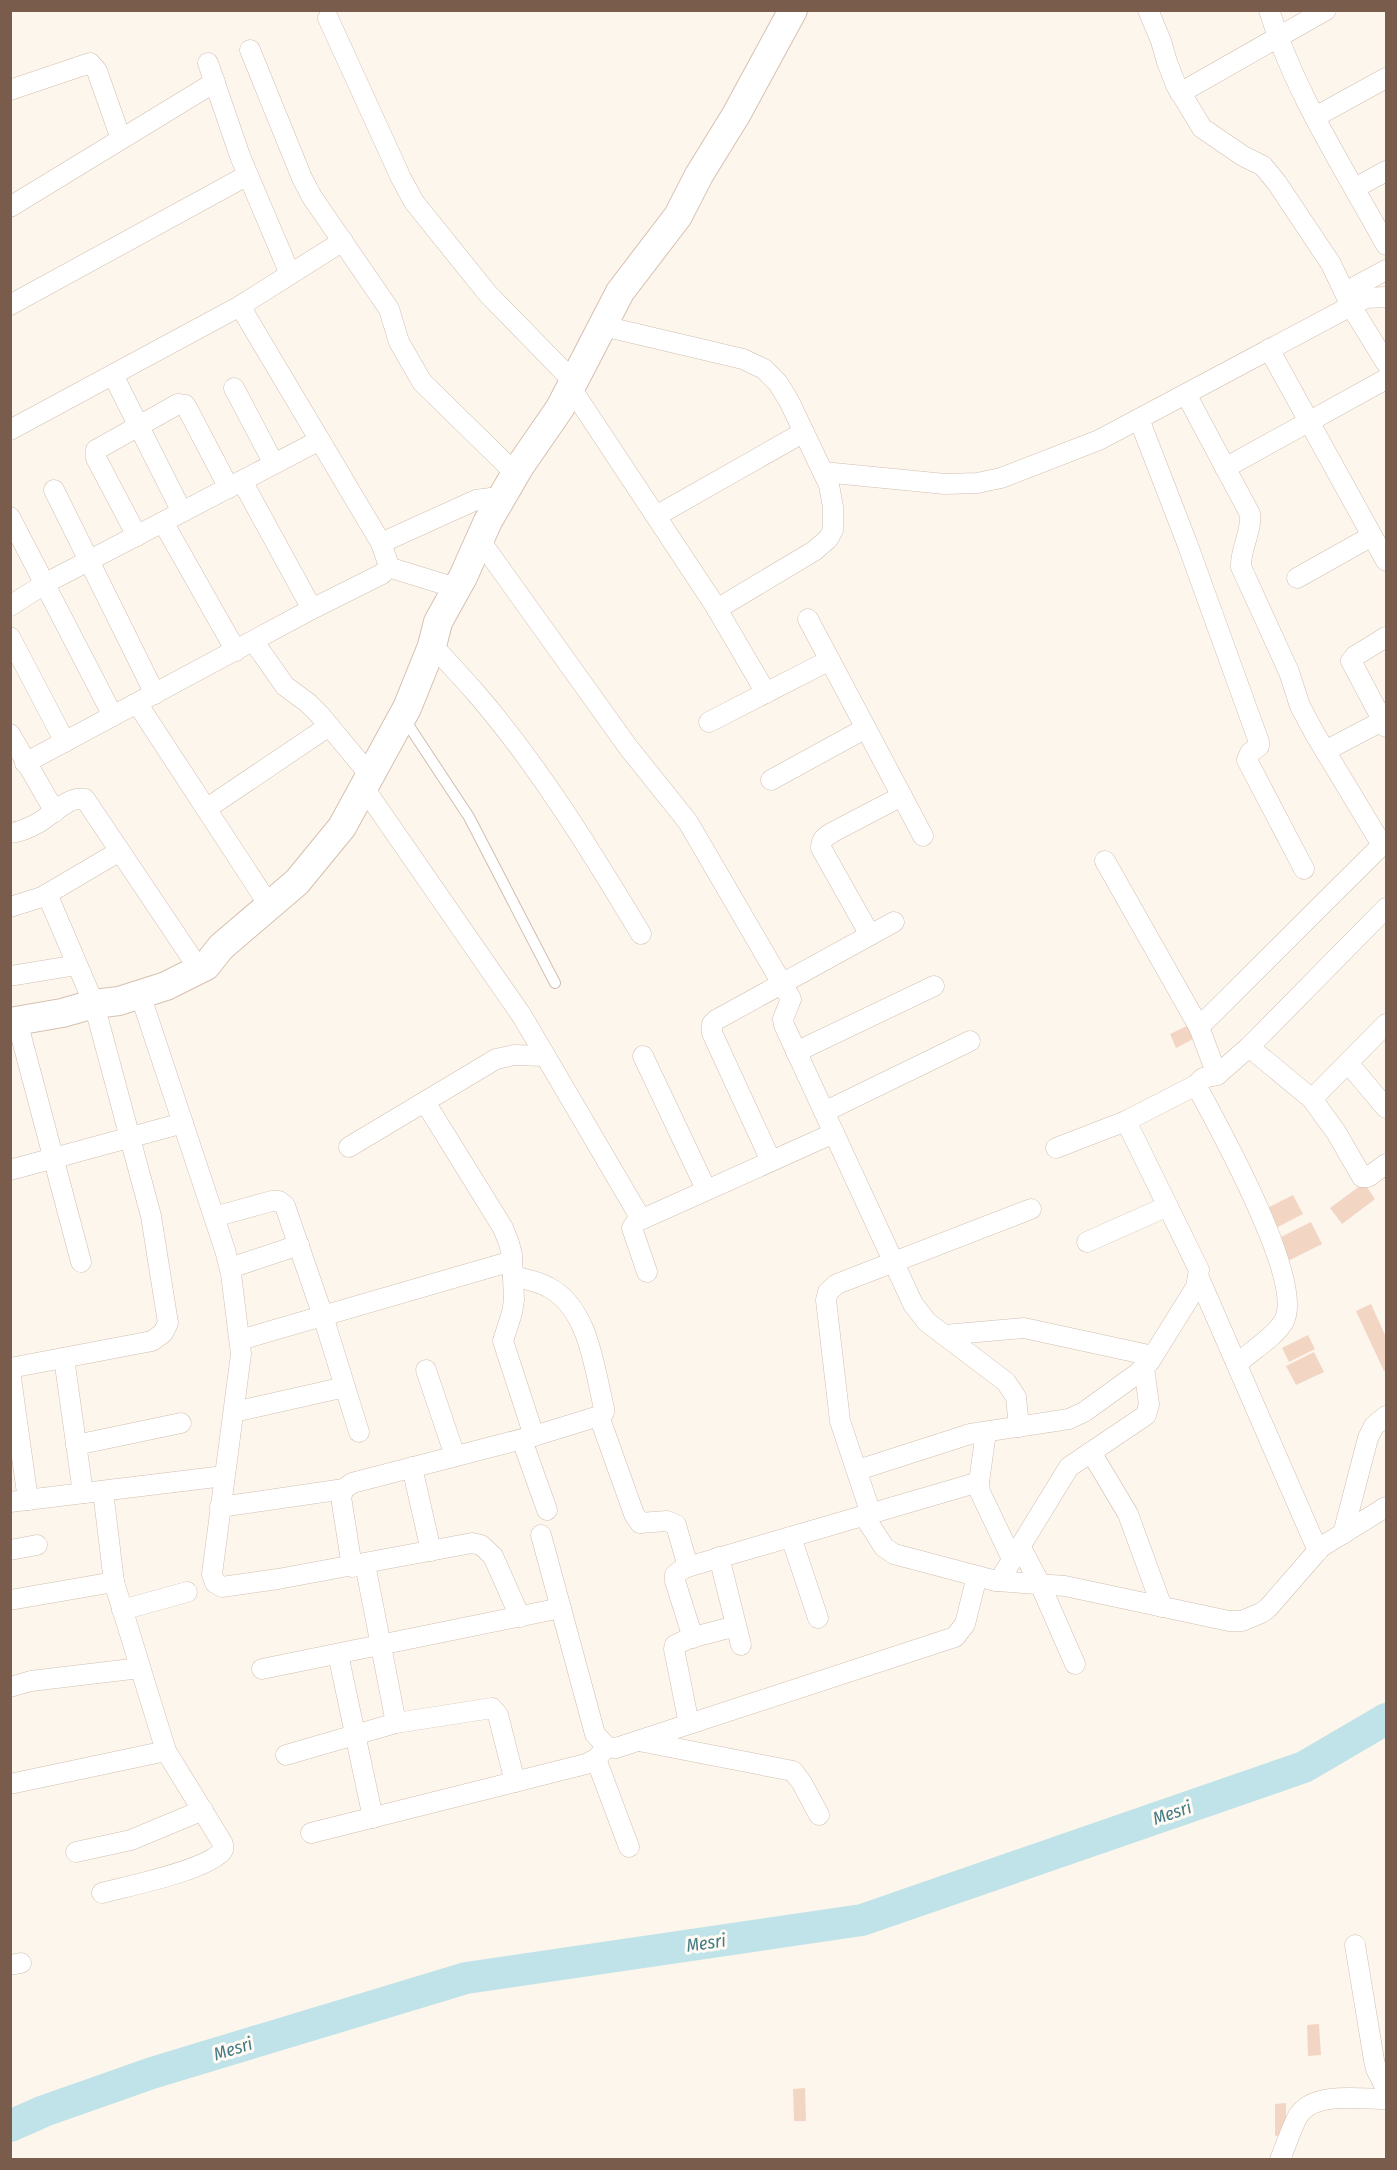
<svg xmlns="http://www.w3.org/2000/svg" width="1397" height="2170" viewBox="0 0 1397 2170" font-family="'Fira Sans Condensed',sans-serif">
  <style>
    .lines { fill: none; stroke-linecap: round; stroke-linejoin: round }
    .river { stroke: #bfe3e8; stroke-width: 32 }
    .building { fill: #f3d5c3 }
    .lane-casing { stroke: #d1beb0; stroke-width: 12 }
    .street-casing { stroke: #d1beb0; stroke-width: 21 }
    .secondary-casing { stroke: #d6c0b0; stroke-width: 30 }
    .lane { stroke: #fff; stroke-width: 10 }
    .street { stroke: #fff; stroke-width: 20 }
    .secondary { stroke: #fff; stroke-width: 28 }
    .labels { text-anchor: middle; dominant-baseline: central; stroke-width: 6; stroke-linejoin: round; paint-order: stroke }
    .water-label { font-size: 18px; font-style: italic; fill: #437c86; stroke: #fffaf3 }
  </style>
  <rect width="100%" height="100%" fill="#fdf6ec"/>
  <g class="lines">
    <path class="river" d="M10,2126L44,2111L152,2073L466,1978L862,1920L1304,1767L1386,1719"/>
  </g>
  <g class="building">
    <path d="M1191,1024L1197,1037L1176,1048L1170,1034Z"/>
    <path d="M1364,1183L1375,1199L1342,1224L1330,1208Z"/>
    <path d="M1293,1195L1303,1214L1272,1230L1262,1211Z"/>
    <path d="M1311,1222L1322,1244L1286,1262L1275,1240Z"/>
    <path d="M1371,1304L1386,1337V1370L1384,1371L1356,1311Z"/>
    <path d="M1308,1335L1315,1349L1289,1362L1282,1348Z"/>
    <path d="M1314,1352L1324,1372L1296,1385L1286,1366Z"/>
    <path d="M1319,2024L1321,2055L1308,2056L1307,2025Z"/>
    <path d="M805,2088L806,2121H794L793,2089Z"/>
    <path d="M1286,2103V2135L1275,2136V2104Z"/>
  </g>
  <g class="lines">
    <g class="lane-casing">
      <path id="lane" d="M405,720L469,817L555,983"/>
    </g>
    <g class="street-casing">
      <g id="street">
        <path d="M1148,10L1161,41L1167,62L1176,85L1202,128L1243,156L1263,166L1277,183L1331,264L1351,306L1386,363"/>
        <path d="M1269,10C1295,94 1344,168 1386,245"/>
        <path d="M328,18L401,178L414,202L488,294L574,382"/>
        <path d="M250,50L302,178L312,197L389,309L399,342L422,382L516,474"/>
        <path d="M208,63L240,156L290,274"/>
        <path d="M10,90L90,63L97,71L121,139"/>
        <path d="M1180,93L1326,10"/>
        <path d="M1315,117L1386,78"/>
        <path d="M1355,188L1386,171"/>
        <path d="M10,207L215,82"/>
        <path d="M1345,292L1386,270"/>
        <path d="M10,305L248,175"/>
        <path d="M603,326L743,359L764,369L778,383L789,401L829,485L833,507V530L828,539L814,551L717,609"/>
        <path d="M1269,349L1386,561"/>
        <path d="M113,375L182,512"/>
        <path d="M234,388L274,464"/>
        <path d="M571,388L714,604L766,693"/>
        <path d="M1186,394L1250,514C1252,532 1240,549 1241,567L1289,672L1300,706L1315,734L1382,845"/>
        <path d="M1139,419L1187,543L1259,742V746L1250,753L1247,760L1304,869"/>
        <path d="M10,430L240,306L343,241"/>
        <path d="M1225,468L1386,379"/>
        <path d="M823,472L945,484L977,483L1001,478L1099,440L1366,298L1386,297"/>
        <path d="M242,481L312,609"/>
        <path d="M54,490L155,694"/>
        <path d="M656,516L804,432"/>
        <path d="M10,517L113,716"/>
        <path d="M163,522L236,651"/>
        <path d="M137,536L96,458V450L178,404L185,405L187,408L229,488"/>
        <path d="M479,539L628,747L688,822L791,999L783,1019L784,1025L913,1304L927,1322L1006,1382L1016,1397L1019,1427"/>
        <path d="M381,543L476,500L491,498L501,502"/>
        <path d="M388,567L456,588"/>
        <path d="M1297,578L1372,536"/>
        <path d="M10,606L46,583L320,440"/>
        <path d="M808,619L923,836"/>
        <path d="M10,637L65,742"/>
        <path d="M1386,637L1355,656L1351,661L1386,727"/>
        <path d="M254,642L285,686L308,703L320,715L370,775"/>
        <path d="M432,645C446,660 461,676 475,692C539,766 591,851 641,934"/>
        <path d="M137,703L269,905"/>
        <path d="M709,722L830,660"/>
        <path d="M10,734L55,812"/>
        <path d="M1325,751L1386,719"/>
        <path d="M25,763L312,609L382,574L389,566L381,543L240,306"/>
        <path d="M771,780L866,728"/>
        <path d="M364,788L522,1016L641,1219"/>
        <path d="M206,809L329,726"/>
        <path d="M10,833C21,832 29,828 38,823C51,816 69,795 85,799L199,969"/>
        <path d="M1105,861L1199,1027L1217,1075"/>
        <path d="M10,907L42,897L120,851"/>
        <path d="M870,935L821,848C821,839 825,837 833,832L902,796"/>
        <path d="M10,976L77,965"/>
        <path d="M140,994L225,1250L231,1274L241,1354L212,1574L215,1583L222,1587L278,1579L472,1543L481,1545L493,1556L520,1617"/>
        <path d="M17,1021L81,1262"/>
        <path d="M1199,1027L1386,841"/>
        <path d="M1249,1047L1312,1099L1336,1132L1362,1177H1368L1386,1164"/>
        <path d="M796,1052L934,986"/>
        <path d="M643,1056L706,1189"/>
        <path d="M1348,1063L1386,1108"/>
        <path d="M1196,1085C1218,1126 1305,1281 1284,1321C1276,1336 1250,1352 1237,1364"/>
        <path d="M1312,1099L1386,1024"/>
        <path d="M425,1102L503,1228L509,1243L512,1255L514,1300L512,1313L503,1341L534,1436"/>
        <path d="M824,1112L970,1041"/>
        <path d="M349,1147L496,1059L514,1055L545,1056"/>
        <path d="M1056,1148L1126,1121L1196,1085L1203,1078L1217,1075L1249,1047L1386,908"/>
        <path d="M771,1161L712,1033V1024L716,1020L894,922"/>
        <path d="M10,1170L183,1123"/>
        <path d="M214,1217L272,1201H279L285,1206L323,1316L359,1432"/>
        <path d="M1087,1242L1168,1206"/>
        <path d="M230,1268L299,1245"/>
        <path d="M647,1272L632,1228L636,1222L834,1133"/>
        <path d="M513,1276C524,1279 538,1281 548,1287C589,1308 594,1368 604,1408V1412L599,1416L634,1514L640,1523L667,1521L676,1525L688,1567"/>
        <path d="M1199,1278L1318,1551"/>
        <path d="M944,1335L1024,1328L1153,1356"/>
        <path d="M240,1340L512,1261"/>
        <path d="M64,1358L83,1493"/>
        <path d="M10,1368L152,1341L163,1333L168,1323L151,1216L94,1004L47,894"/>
        <path d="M426,1370L455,1456"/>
        <path d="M10,1371L28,1500"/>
        <path d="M234,1412L345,1387"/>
        <path d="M986,1432L979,1482L980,1492L1012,1559"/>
        <path d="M522,1440L547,1510"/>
        <path d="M76,1445L181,1423"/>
        <path d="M1091,1452L1128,1514L1162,1607"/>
        <path d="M412,1467L431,1551"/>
        <path d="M858,1470L970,1434L1069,1419L1084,1412L1138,1373L1150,1361L1196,1287L1199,1270L1126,1121"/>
        <path d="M10,1502L224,1476"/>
        <path d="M220,1507L344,1489"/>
        <path d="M871,1514L840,1421L826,1300L828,1292L837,1284L1031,1209"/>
        <path d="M864,1516L884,1547L894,1554L996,1581L1065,1586L1229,1621H1242L1261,1613L1268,1608L1321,1547L1386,1507"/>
        <path d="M1343,1534L1368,1438L1374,1426L1386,1416"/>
        <path d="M541,1535L595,1734L607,1747L616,1748L955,1637L965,1624L977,1576"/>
        <path d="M791,1537L818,1618"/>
        <path d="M1020,1546L1040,1584L1075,1664"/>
        <path d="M10,1550L37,1545"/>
        <path d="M719,1557L741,1645"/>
        <path d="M365,1564L396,1723"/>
        <path d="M352,1567L341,1497L344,1489L352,1483L534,1436L599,1416"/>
        <path d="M999,1581L1069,1467L1146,1415L1149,1404L1144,1368"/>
        <path d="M10,1600L114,1582"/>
        <path d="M122,1610L187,1592"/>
        <path d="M693,1638L675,1581V1575L684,1568L979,1482"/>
        <path d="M338,1654L373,1818"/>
        <path d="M262,1669L561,1608"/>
        <path d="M10,1687L31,1681L140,1668"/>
        <path d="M689,1724L674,1649L675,1645L690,1638L736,1626"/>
        <path d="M639,1741L793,1771L802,1783L819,1815"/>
        <path d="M286,1755L396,1723L492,1708L498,1715L515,1782"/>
        <path d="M596,1759L629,1847"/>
        <path d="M10,1784L166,1751"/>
        <path d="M311,1833L586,1764L596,1759L607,1747"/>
        <path d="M76,1852L131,1840L203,1810"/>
        <path d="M102,1893C128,1886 209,1870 223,1850V1844L166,1751L114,1582L103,1491"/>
        <path d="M1355,1945L1374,2060L1376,2069L1386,2088"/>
        <path d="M10,1965L21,1963"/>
        <path d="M1280,2160C1286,2145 1291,2129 1298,2116C1313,2091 1361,2099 1386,2099"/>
      </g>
    </g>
    <g class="secondary-casing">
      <path id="secondary" d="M10,1022L62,1013L94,1004L119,1001L166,986L206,966L221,947L297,882L342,827L407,708L432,646L438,622L463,577L488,521L520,466L560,408L620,292L678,216L699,175L736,115L793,10"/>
    </g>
    <use href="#lane" class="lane"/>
    <use href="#street" class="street"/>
    <use href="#secondary" class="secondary"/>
  </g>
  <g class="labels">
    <g class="water-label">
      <text transform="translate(1172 1813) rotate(-19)">Mesri</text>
      <text transform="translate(706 1943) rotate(-8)">Mesri</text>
      <text transform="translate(233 2049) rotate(-17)">Mesri</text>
    </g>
  </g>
  <rect width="1397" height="2170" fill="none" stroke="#7a5c4d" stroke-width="24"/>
</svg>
